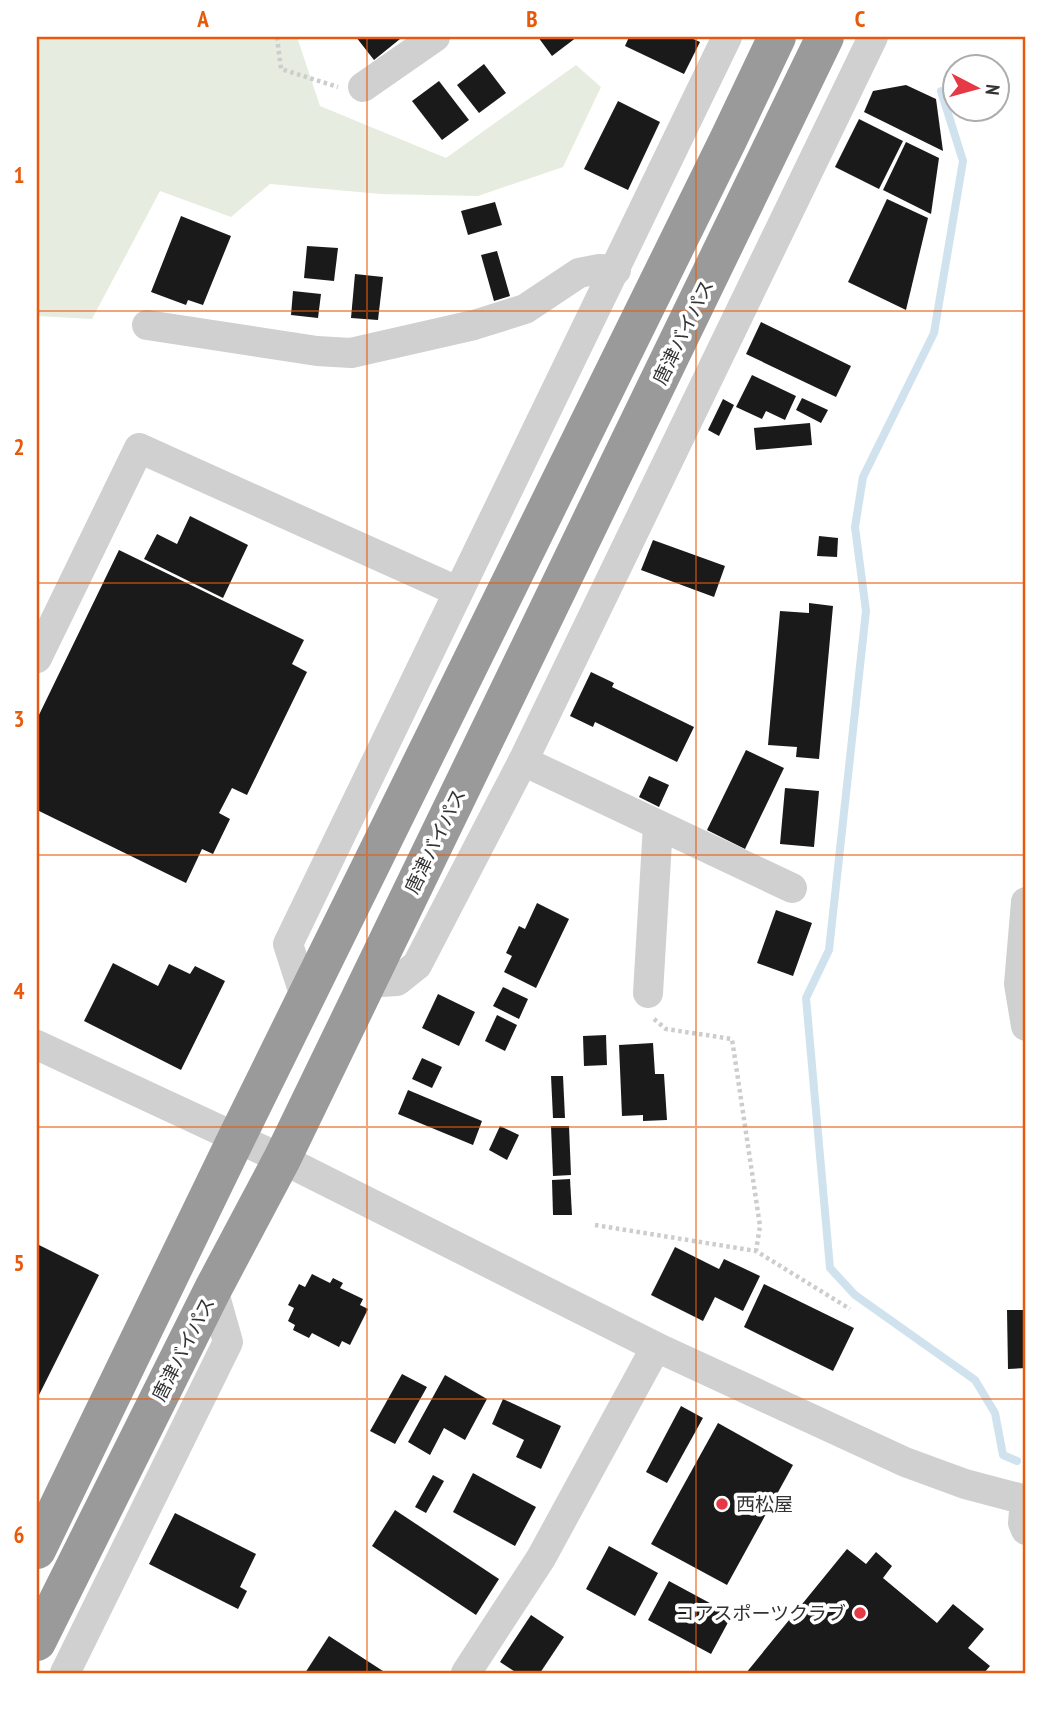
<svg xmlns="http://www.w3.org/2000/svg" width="1063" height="1710" viewBox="0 0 1063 1710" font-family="'PT Sans Narrow','Noto Sans JP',sans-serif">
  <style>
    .green { fill: #e6ecdf }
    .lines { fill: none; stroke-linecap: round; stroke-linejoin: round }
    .stream { stroke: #cfe2ee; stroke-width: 8 }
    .building { fill: #1a1a1a }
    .path { stroke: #cdcdcd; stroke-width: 4.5; stroke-dasharray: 3.5 3.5; stroke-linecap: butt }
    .minor { stroke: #d0d0d0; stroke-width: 30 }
    .highway { stroke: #9a9a9a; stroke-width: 38 }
    .grid { fill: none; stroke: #e8590c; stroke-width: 2; stroke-opacity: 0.55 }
    .poi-dot { fill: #e63946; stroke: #fff; stroke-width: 2.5 }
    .labels { text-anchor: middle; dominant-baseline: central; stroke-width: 7; stroke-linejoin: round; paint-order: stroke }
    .street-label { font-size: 19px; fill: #333; stroke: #fff }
    .poi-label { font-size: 19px; fill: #333; stroke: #fff; text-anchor: start }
    .neatline { fill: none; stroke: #e8590c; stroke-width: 2.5 }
    .grid-label { font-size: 23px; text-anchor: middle; font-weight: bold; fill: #e8590c }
  </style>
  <rect width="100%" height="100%" fill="#fff"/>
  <path class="green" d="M37,37H297L320,106L446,158L576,65L601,87L563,167L478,196L381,194L270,184L231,217L160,191L92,319L37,316Z"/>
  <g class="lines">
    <path class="stream" d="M941,91L963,161L934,333L863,477L855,527L866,611L829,950L806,998L830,1268L855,1295L975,1380L995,1413L1003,1455L1017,1461"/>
  </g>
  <g class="building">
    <path d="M356,37H398L400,39L374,60Z"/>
    <path d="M538,37H577L552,56Z"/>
    <path d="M629,37H689L700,42L684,74L625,46Z"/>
    <path d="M484,64L506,93L479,113L457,85Z"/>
    <path d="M439,81L469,120L442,140L412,101Z"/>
    <path d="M906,85L936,99L943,151L864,112L873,91Z"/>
    <path d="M618,101L660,122L628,190L584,169Z"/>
    <path d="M859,119L903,141L879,189L835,167Z"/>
    <path d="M906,142L939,158L931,214L883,190Z"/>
    <path d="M887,199L928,218L906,310L848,282Z"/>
    <path d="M495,202L502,225L468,235L461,211Z"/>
    <path d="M181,216L231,236L203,305L188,300L186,305L151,292Z"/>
    <path d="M307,246L338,248L334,281L304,278Z"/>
    <path d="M497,251L510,296L494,301L481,255Z"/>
    <path d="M355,274L383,277L378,320L351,318Z"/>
    <path d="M293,291L321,294L318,318L291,315Z"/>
    <path d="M761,322L851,366L836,397L746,354Z"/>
    <path d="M752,375L796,396L785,420L766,411L762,419L736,407Z"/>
    <path d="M802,398L828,410L821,423L796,410Z"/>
    <path d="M723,399L734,405L719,436L708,430Z"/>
    <path d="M810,423L812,445L756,450L754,428Z"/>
    <path d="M190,516L248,545L223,598L144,559L157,534L177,544Z"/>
    <path d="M819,536L838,538L837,557L817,556Z"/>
    <path d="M653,540L725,566L714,597L641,570Z"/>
    <path d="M119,550L304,640L292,664L307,672L247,795L232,788L219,813L230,819L213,854L202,849L186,883L37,810V719Z"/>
    <path d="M809,603L833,606L819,759L796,757L797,747L768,745L780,611L809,613Z"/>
    <path d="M591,672L614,683L612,687L694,727L677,762L595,722L593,727L570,716Z"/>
    <path d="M746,750L784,768L745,849L707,830Z"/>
    <path d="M649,776L669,785L659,807L639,797Z"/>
    <path d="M785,788L819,791L814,847L780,844Z"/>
    <path d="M537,903L569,919L536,988L504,972L512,956L506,953L519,926L525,929Z"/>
    <path d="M776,910L812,923L793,976L757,963Z"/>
    <path d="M113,963L158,986L169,964L190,974L195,966L225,981L181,1070L84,1021Z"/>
    <path d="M503,987L528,999L519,1019L493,1006Z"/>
    <path d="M438,994L475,1012L459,1046L422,1028Z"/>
    <path d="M497,1015L517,1025L505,1051L485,1041Z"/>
    <path d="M606,1035L607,1065L584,1066L583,1036Z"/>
    <path d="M653,1043L655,1074H664L667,1120L643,1121V1115L622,1116L619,1045Z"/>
    <path d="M422,1058L442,1067L432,1088L412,1079Z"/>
    <path d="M551,1076H563L565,1118H553Z"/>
    <path d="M408,1090L482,1121L473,1145L398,1114Z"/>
    <path d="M500,1126L519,1135L507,1160L489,1150Z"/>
    <path d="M551,1126H569L571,1175L553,1176Z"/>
    <path d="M570,1179L572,1215H553L552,1180Z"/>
    <path d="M37,1244L99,1275L37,1399Z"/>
    <path d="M675,1247L719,1269L724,1259L760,1276L743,1311L715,1297L703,1321L651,1295Z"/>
    <path d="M312,1274L330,1283L333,1278L343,1283L340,1288L363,1299L360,1305L368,1309L350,1345L342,1341L339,1347L312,1333L309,1338L293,1330L295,1325L288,1321L294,1308L288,1305L299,1284L305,1287Z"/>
    <path d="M764,1284L854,1328L833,1371L744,1327Z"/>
    <path d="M1007,1310H1026V1368L1008,1369Z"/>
    <path d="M402,1374L427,1387L395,1444L370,1431Z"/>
    <path d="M445,1375L487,1399L465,1440L444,1428L430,1455L408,1442Z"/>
    <path d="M503,1399L561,1426L541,1469L516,1457L524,1440L492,1424Z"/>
    <path d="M681,1406L703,1418L667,1483L646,1472Z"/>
    <path d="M718,1423L793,1465L727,1585L651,1544Z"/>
    <path d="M473,1473L536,1507L515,1546L453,1512Z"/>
    <path d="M433,1475L444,1481L426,1513L415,1507Z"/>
    <path d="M395,1510L499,1579L476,1615L372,1546Z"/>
    <path d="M175,1513L256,1554L240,1587L247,1591L238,1609L149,1564Z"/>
    <path d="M609,1546L658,1573L635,1616L586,1589Z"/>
    <path d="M847,1549L866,1564L876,1552L892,1566L883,1578L937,1623L953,1604L984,1629L968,1648L990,1666L984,1673H746Z"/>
    <path d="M669,1581L732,1615L711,1654L648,1620Z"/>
    <path d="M531,1615L564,1637L540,1673H517L500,1662Z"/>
    <path d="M329,1636L386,1673H305Z"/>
  </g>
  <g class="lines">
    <g class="path">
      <path d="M277,37L281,69L338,87"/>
      <path d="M654,1019L666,1029L732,1039L760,1226L756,1251"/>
      <path d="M595,1225L756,1251L850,1309"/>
    </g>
    <g class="minor">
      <path d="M363,87L435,37"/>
      <path d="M147,325L317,351L351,353L474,325L525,309L579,273L599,269L616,270"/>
      <path d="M37,658L139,448L457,591"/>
      <path d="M523,761L792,888"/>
      <path d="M1026,902L1019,984L1026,1026"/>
      <path d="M366,983L397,981L417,965L523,761L873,37"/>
      <path d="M648,993L658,825"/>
      <path d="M306,1000L288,944L727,37"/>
      <path d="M37,1045L282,1159L656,1347L905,1462L965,1484L1026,1500"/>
      <path d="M1025,1500L1023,1523L1026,1530"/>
      <path d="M65,1673L228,1342L213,1289"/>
      <path d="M466,1673L541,1558L656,1347"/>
    </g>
    <g class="highway">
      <path d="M37,1550L237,1137L729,138L777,37"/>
      <path d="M37,1642L213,1289L282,1159L825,37"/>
    </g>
  </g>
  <path class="grid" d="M367,37V1673M696,37V1673M37,311H1026M37,583H1026M37,855H1026M37,1127H1026M37,1399H1026"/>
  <g class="poi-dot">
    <circle cx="722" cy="1504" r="7"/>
    <circle cx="860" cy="1613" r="7"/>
  </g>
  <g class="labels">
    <g class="street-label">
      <text transform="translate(683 332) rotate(-64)">唐津バイパス</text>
      <text transform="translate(435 841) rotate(-64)">唐津バイパス</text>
      <text transform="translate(183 1349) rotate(-63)">唐津バイパス</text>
    </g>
    <g class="poi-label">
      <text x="736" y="1504">西松屋</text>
      <text x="846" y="1613" text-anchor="end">コアスポーツクラブ</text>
    </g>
  </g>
  <rect width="1063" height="1710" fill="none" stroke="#ffffff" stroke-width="77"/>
  <g transform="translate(976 88) rotate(96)"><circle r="33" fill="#ffffff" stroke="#adadad" stroke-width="2"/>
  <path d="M0-5L12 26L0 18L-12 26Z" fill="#e63946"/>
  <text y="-10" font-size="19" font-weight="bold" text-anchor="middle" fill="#333333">N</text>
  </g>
  <rect x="38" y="38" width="986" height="1634" class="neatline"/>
  <g class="grid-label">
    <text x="203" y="27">A</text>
    <text x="532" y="27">B</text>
    <text x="860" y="27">C</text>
    <text x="19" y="183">1</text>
    <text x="19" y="455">2</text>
    <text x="19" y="727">3</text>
    <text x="19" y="999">4</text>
    <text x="19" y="1271">5</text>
    <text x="19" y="1543">6</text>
  </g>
</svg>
